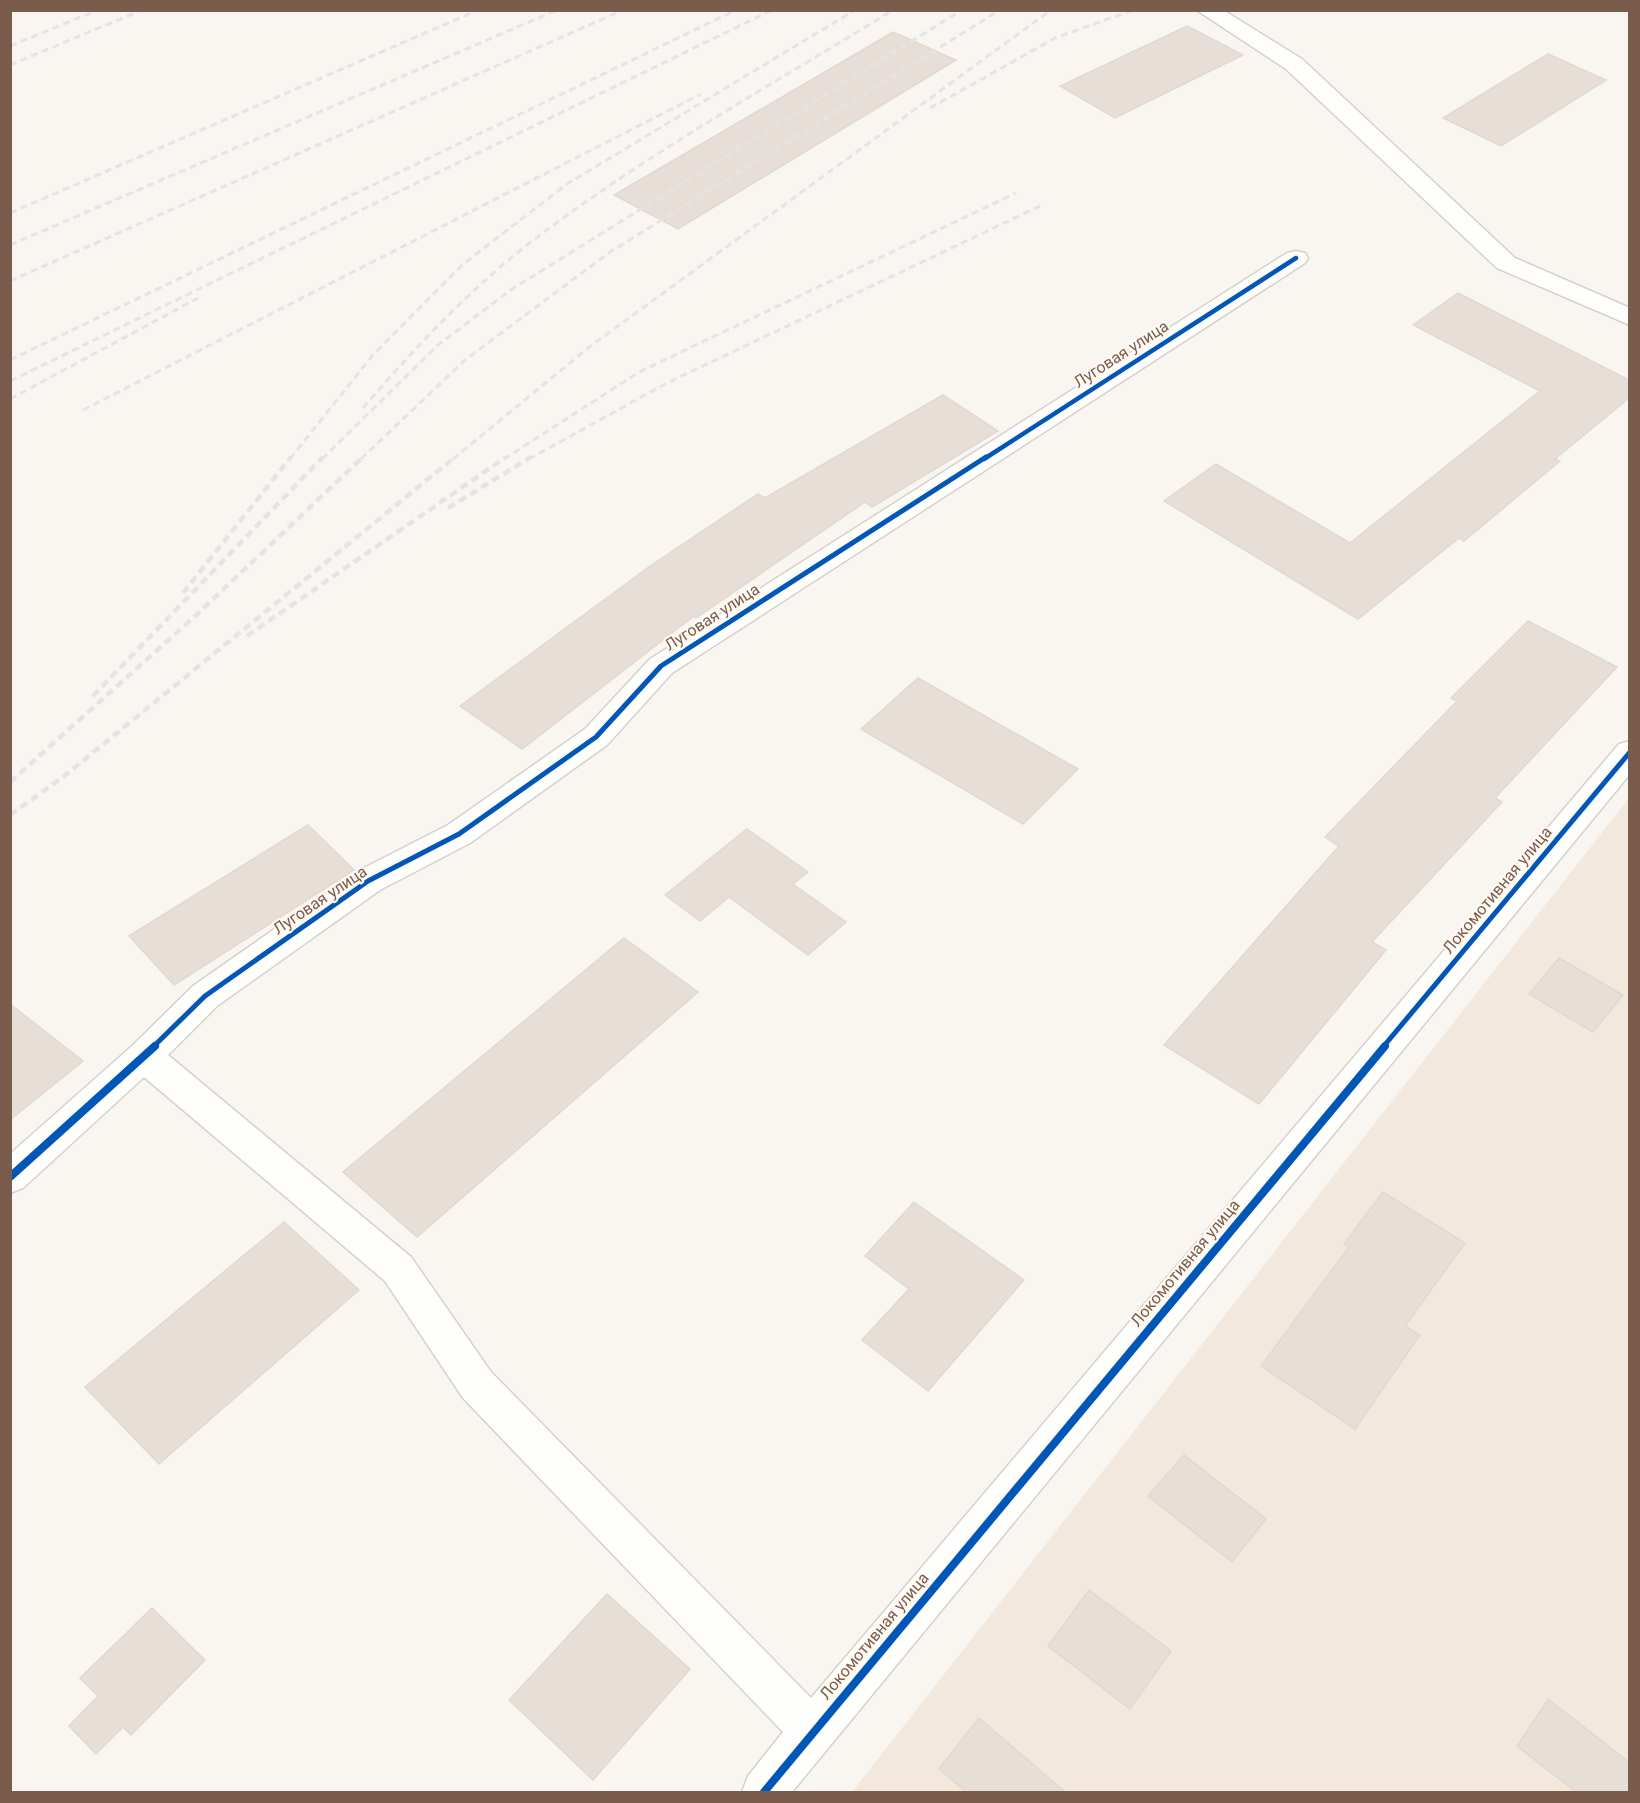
<svg xmlns="http://www.w3.org/2000/svg" width="1640" height="1803" viewBox="0 0 1640 1803" font-family="Roboto,sans-serif">
  <style>
    .residential { fill: #f2e8de }
    .building { fill: #e6ded7; stroke: #e2d8d2; stroke-width: 1.5 }
    .lines { fill: none; stroke-linecap: round; stroke-linejoin: round }
    .minor-casing { stroke: #d7d1cb; stroke-width: 3 }
    .minor { fill: #fefefd; fill-rule: evenodd }
    .rail-far1 { stroke: #e6e3e7; stroke-width: 3; stroke-dasharray: 7 4.5; stroke-linecap: butt }
    .rail { stroke: #e6e3e7; stroke-width: 4.5; stroke-dasharray: 8 5; stroke-linecap: butt }
    .cycleway-far2-casing { stroke: #fffaf3; stroke-width: 8 }
    .cycleway-far1-casing { stroke: #fffaf3; stroke-width: 9 }
    .cycleway-casing { stroke: #fffaf3; stroke-width: 11 }
    .cycleway-far2 { stroke: #0057b8; stroke-width: 4.5 }
    .cycleway-far1 { stroke: #0057b8; stroke-width: 5 }
    .cycleway { stroke: #0057b8; stroke-width: 8 }
    .labels { text-anchor: middle; dominant-baseline: central; stroke-width: 4.5; stroke-linejoin: round; paint-order: stroke }
    .street-label { font-size: 16px; fill: #7a5c4d; stroke: #fffaf3 }
  </style>
  <rect width="100%" height="100%" fill="#f9f5f0"/>
  <path class="residential" d="M1629,798V1792H852Z"/>
  <g class="building">
    <path d="M1187,26L1243,55L1115,118L1060,86Z"/>
    <path d="M893,32L956,60L678,229L614,195Z"/>
    <path d="M1548,54L1606,80L1501,146L1443,118Z"/>
    <path d="M1458,293L1629,380V398L1555,459L1560,461L1464,541L1459,538L1358,619L1164,501L1216,464L1350,543L1540,391L1413,325Z"/>
    <path d="M943,395L998,431L872,507L865,502L696,618L694,616L522,749L460,706L650,566L758,494L765,498Z"/>
    <path d="M1528,621L1617,667L1495,798L1502,802L1372,942L1386,950L1259,1104L1164,1045L1339,846L1325,837L1457,701L1451,698Z"/>
    <path d="M918,678L1078,769L1023,824L861,729Z"/>
    <path d="M308,825L354,870L174,985L129,936Z"/>
    <path d="M747,829L808,872L793,884L846,922L808,955L729,897L700,921L665,895Z"/>
    <path d="M624,938L698,992L417,1237L343,1172Z"/>
    <path d="M1559,958L1623,995L1593,1032L1529,994Z"/>
    <path d="M10,1004L83,1061L10,1120Z"/>
    <path d="M1383,1192L1465,1243L1405,1326L1420,1335L1355,1429L1261,1366L1349,1247L1344,1244Z"/>
    <path d="M914,1202L1024,1280L928,1391L862,1340L909,1289L865,1256Z"/>
    <path d="M284,1222L359,1290L159,1464L85,1387Z"/>
    <path d="M1184,1455L1266,1519L1232,1562L1148,1496Z"/>
    <path d="M1089,1590L1171,1651L1130,1709L1048,1646Z"/>
    <path d="M607,1594L690,1669L593,1780L509,1700Z"/>
    <path d="M152,1608L205,1660L131,1735L123,1727L96,1754L69,1726L98,1696L80,1678Z"/>
    <path d="M1548,1699L1629,1762V1792H1576L1517,1746Z"/>
    <path d="M979,1718L1065,1792H966L939,1769Z"/>
  </g>
  <g class="lines">
    <g class="minor-casing">
      <g id="minor">
        <path d="M1223,10L1302,59L1515,258L1630,308V325L1497,268L1286,69L1198,11Z"/>
        <path d="M1296,251L1305,253L1308,258L1305,263L672,673L607,745L470,843L380,890L217,1006L168,1055L411,1257L491,1372L811,1698L1619,744L1630,741V774L792,1792H742L748,1776L783,1732L463,1398L385,1281L144,1077L23,1188L10,1193V1154L132,1046L193,986L356,872L448,825L585,729L650,659L1287,253Z"/>
      </g>
    </g>
    <use href="#minor" class="minor"/>
    <g class="rail-far1">
      <path d="M10,46L98,10"/>
      <path d="M10,65L142,10"/>
      <path d="M930,108L1055,38L1133,10"/>
      <path d="M10,213L478,10"/>
      <path d="M10,245L557,10"/>
      <path d="M10,281L623,10"/>
      <path d="M10,360L736,10"/>
      <path d="M10,381L772,10"/>
      <path d="M10,399L198,298"/>
      <path d="M363,408C413,350 466,293 527,245C641,157 770,86 893,10"/>
      <path d="M83,410L701,94"/>
      <path d="M290,459L372,356L462,265L567,184L855,10"/>
      <path d="M322,459L438,345L512,289L962,10"/>
      <path d="M361,459L465,360L610,252L1000,10"/>
      <path d="M453,459L588,348L1051,10"/>
      <path d="M504,459L639,372L1016,193"/>
      <path d="M529,459L665,384L1040,206"/>
    </g>
    <g class="rail">
      <path d="M448,508L531,457"/>
      <path d="M183,593L291,457"/>
      <path d="M247,636L506,457"/>
      <path d="M93,696L323,457"/>
      <path d="M10,782L192,619L363,457"/>
      <path d="M10,815L63,777L455,457"/>
    </g>
    <g class="cycleway-far2-casing">
      <path id="cycleway-far2" d="M984,459L1296,258"/>
    </g>
    <g class="cycleway-far1-casing">
      <g id="cycleway-far1">
        <path d="M153,1047L205,996L368,881L459,834L596,737L661,666L986,457"/>
        <path d="M1383,1047L1630,752"/>
      </g>
    </g>
    <g class="cycleway-casing">
      <g id="cycleway">
        <path d="M10,1177L155,1046"/>
        <path d="M764,1792L1385,1046"/>
      </g>
    </g>
    <use href="#cycleway-far2" class="cycleway-far2"/>
    <use href="#cycleway-far1" class="cycleway-far1"/>
    <use href="#cycleway" class="cycleway"/>
  </g>
  <g class="labels">
    <g class="street-label">
      <text transform="translate(1121 354) rotate(-33)">Луговая улица</text>
      <text transform="translate(712 617) rotate(-33)">Луговая улица</text>
      <text transform="translate(1497 890) rotate(-50)">Локомотивная улица</text>
      <text transform="translate(320 900) rotate(-34)">Луговая улица</text>
      <text transform="translate(1185 1263) rotate(-50)">Локомотивная улица</text>
      <text transform="translate(874 1636) rotate(-50)">Локомотивная улица</text>
    </g>
  </g>
  <rect width="1640" height="1803" fill="none" stroke="#7a5c4d" stroke-width="24"/>
</svg>
